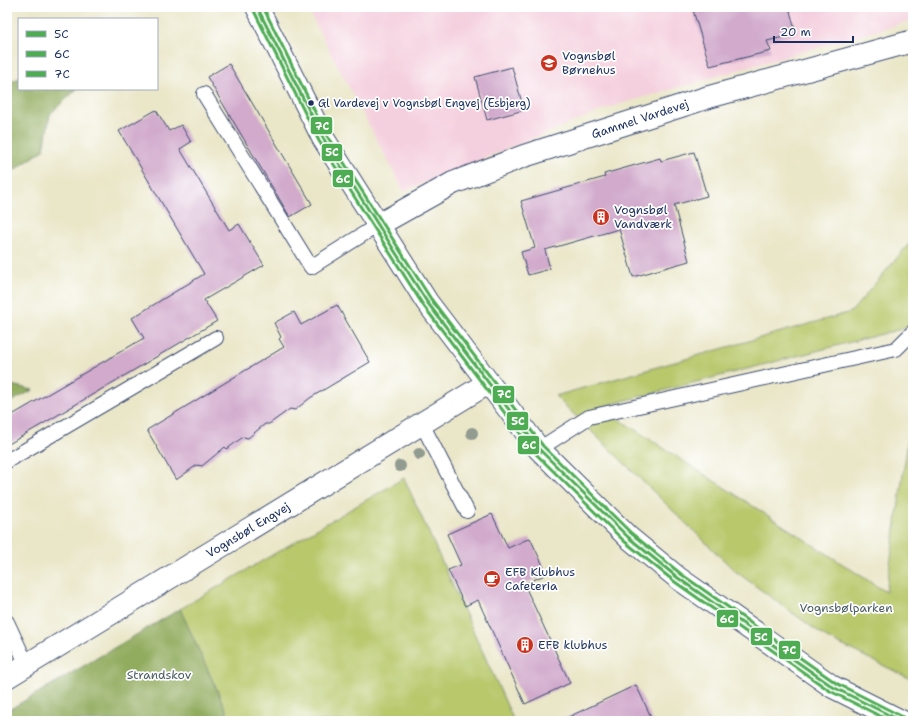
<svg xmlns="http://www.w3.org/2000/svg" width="920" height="728" viewBox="0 0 920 728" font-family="'Shantell Sans',sans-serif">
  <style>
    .built { fill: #f4cfdd }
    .green { fill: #b8c86b; stroke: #6a7c64 }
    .forest { fill: #92ac5f; stroke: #566e5e }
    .building { fill: #d1aacc }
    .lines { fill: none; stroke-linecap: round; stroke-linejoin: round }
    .lane-casing { stroke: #3a4a6e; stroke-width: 16 }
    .street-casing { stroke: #3a4a6e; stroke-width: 24 }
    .secondary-casing { stroke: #3a4a6e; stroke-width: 24 }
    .lane { stroke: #fff; stroke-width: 14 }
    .street { stroke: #fff; stroke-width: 22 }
    .secondary { stroke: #fff; stroke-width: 22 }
    .bus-1-casing { stroke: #fff; stroke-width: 6 }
    .bus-2-casing { stroke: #fff; stroke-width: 6 }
    .bus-3-casing { stroke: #fff; stroke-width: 6 }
    .bus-1 { stroke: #4eac52; stroke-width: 3 }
    .bus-2 { stroke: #4eac52; stroke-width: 3 }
    .bus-3 { stroke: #4eac52; stroke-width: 3 }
    .tree { fill: #929b90 }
    .bus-dot { fill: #1b2f5e; stroke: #fff; stroke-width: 1.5 }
    .labels { text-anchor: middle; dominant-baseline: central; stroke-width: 3.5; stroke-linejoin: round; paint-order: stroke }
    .bus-label { font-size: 11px; fill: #1b2f5e; stroke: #fff; text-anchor: start }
    .poi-label { font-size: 12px; fill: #1b2f5e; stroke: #fff; text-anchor: start }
    .street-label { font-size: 12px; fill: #1b2f5e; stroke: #fff }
    .park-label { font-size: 12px; fill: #4a5d62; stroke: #fff }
    .line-badge { stroke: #fff; stroke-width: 1.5 }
    .badge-label { font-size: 11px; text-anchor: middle; font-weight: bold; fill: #fff }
  </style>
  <rect width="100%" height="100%" fill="#fff"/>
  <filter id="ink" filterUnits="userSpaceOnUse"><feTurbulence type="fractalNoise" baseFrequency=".025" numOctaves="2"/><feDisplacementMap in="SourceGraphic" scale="8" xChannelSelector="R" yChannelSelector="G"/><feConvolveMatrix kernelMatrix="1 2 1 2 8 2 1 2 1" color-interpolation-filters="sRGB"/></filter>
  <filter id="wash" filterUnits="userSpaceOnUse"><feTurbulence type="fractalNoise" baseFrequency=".012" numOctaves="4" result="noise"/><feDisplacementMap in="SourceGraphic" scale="16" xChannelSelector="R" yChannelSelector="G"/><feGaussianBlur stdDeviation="0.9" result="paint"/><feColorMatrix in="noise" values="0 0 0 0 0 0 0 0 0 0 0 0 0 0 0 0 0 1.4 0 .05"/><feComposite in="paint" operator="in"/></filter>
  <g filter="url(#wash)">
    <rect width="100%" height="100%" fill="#eae6c8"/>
    <path class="built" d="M309,7H913V20L610,107L404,191L307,8Z"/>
    <g class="green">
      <path d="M913,239V326L600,407L886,592L913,405V680L827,638L735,571L555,396L851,312Z"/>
      <path d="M404,478L514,721H231L180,609Z"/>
    </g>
    <g class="forest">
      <path d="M19,78V89H77L50,114L44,150L7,175V84Z"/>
      <path d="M7,384L33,390L7,404Z"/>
      <path d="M180,609L231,721H7V711Z"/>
    </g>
    <g id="blocks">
      <g class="building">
        <path d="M692,7H789L796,34L767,41L771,51L710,66Z"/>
        <path d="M229,64L312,204L290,217L207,77Z"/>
        <path d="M512,67L524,110L487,120L475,77Z"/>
        <path d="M156,110L169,131L181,125L191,142L180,149L229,230L239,224L264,265L204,300L217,321L7,445V418L144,338L132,318L204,274L119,131Z"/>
        <path d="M694,152L707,196L674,205L689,261L633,277L619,229L545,250L550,269L528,275L521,252L535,248L521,201L605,177L604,174L660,158L661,161Z"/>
        <path d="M337,305L370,362L310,398L295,410L290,409L269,424H265L248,438L243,437L227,449L225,447L202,466L197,465L176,480L147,430L284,347L279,339L281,337L274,323L294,312L301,325Z"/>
        <path d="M492,514L508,548L530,538L547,574L524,584L570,683L525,704L478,600L465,606L448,570L461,565L447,534Z"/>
        <path d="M636,685L653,721H560Z"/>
      </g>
    </g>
  </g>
  <g filter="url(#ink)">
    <use href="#blocks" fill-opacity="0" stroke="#3a4a6e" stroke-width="1"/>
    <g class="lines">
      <g class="lane-casing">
        <g id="lane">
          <path d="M204,94L311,267L378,225"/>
          <path d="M422,424L467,511"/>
          <path d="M539,449L589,417L896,349L913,332"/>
          <path d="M7,461L216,338"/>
          <path d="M7,622L27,665"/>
        </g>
      </g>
      <g class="street-casing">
        <g id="street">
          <path d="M378,225L453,183L524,156L709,97L913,41"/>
          <path d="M7,677L488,383"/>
        </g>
      </g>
      <g class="secondary-casing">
        <path id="secondary" d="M257,7L323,138L427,302L539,449L628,537L678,578L833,687L901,721"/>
      </g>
      <use href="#lane" class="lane"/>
      <use href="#street" class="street"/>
      <use href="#secondary" class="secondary"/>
      <g class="bus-1-casing">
        <path id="bus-1" d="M257,7L323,138L427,302L539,449L628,537L678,578L833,687L901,721"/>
      </g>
      <g class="bus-2-casing">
        <path id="bus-2" d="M253,9L319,141L423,305L535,453L624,541L675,582L830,691L890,721"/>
      </g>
      <g class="bus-3-casing">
        <path id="bus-3" d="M263,7L327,136L431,299L543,446L631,533L681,574L836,683L903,717"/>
      </g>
      <use href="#bus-1" class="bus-1"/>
      <use href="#bus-2" class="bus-2"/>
      <use href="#bus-3" class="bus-3"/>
    </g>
    <g class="tree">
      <circle cx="472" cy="433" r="6"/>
      <circle cx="419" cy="454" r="6"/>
      <circle cx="400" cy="466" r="6"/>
    </g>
  </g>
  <defs>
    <g id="school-disc" transform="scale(0.9)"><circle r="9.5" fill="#c8321e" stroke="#fff"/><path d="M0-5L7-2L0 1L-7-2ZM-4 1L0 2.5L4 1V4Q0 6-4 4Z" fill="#fff"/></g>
    <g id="building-disc" transform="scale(0.9)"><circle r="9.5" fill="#c8321e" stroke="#fff"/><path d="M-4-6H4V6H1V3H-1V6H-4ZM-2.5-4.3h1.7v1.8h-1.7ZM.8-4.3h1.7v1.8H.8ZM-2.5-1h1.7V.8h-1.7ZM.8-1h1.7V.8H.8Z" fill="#fff"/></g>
    <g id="cafe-disc" transform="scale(0.9)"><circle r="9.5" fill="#c8321e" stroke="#fff"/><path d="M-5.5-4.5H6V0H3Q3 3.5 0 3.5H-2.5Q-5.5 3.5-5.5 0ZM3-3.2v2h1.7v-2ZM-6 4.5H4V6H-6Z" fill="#fff"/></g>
  </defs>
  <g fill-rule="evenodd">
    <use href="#school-disc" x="549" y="63"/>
    <use href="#building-disc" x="601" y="217"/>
    <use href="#cafe-disc" x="492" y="579"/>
    <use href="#building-disc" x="525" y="645"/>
  </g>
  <circle class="bus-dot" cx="311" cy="103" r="3.5"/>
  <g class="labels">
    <g class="bus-label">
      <text x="318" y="103">Gl Vardevej v Vognsbøl Engvej (Esbjerg)</text>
    </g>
    <g class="poi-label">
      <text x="562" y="56">Vognsbøl<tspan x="562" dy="14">Børnehus</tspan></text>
      <text x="614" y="210">Vognsbøl<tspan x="614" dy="14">Vandværk</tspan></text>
      <text x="505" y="572">EFB Klubhus<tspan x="505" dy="14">Cafeteria</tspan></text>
      <text x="538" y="645">EFB klubhus</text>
    </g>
    <g class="street-label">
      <text transform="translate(640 119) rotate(-18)">Gammel Vardevej</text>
      <text transform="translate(248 530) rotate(-31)">Vognsbøl Engvej</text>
    </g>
    <g class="park-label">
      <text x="846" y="608">Vognsbølparken</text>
      <text x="159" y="675">Strandskov</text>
    </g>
  </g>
  <g class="line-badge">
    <rect x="310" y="116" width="23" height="19" rx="4" fill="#4eac52"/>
    <rect x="321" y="143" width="22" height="19" rx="4" fill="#4eac52"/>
    <rect x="332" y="169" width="22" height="19" rx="4" fill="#4eac52"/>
    <rect x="492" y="385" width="23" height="19" rx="4" fill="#4eac52"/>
    <rect x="506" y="411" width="23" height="20" rx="4" fill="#4eac52"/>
    <rect x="517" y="435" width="23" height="20" rx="4" fill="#4eac52"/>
    <rect x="716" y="609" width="23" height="19" rx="4" fill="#4eac52"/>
    <rect x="750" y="627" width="23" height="19" rx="4" fill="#4eac52"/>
    <rect x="778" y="640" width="23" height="20" rx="4" fill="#4eac52"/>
  </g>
  <g class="badge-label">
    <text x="322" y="130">7C</text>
    <text x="332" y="156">5C</text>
    <text x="343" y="183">6C</text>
    <text x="504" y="398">7C</text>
    <text x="518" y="425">5C</text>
    <text x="529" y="449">6C</text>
    <text x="727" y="623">6C</text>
    <text x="761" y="641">5C</text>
    <text x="789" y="654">7C</text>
  </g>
  <rect width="920" height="728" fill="none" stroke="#fff" stroke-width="24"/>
  <rect x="18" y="18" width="140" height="72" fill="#ffffff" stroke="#a4acbf"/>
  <rect x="26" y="31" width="20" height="6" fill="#4eac52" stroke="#a4acbf"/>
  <text x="54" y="38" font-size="12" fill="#1b2f5e">5C</text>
  <rect x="26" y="51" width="20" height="6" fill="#4eac52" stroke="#a4acbf"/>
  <text x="54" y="58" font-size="12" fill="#1b2f5e">6C</text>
  <rect x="26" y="71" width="20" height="6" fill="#4eac52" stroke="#a4acbf"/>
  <text x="54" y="78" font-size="12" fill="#1b2f5e">7C</text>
  <path d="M774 36v6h79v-6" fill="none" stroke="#1b2f5e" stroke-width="2"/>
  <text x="780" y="36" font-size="12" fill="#1b2f5e" stroke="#ffffff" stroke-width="3" paint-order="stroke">20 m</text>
</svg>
